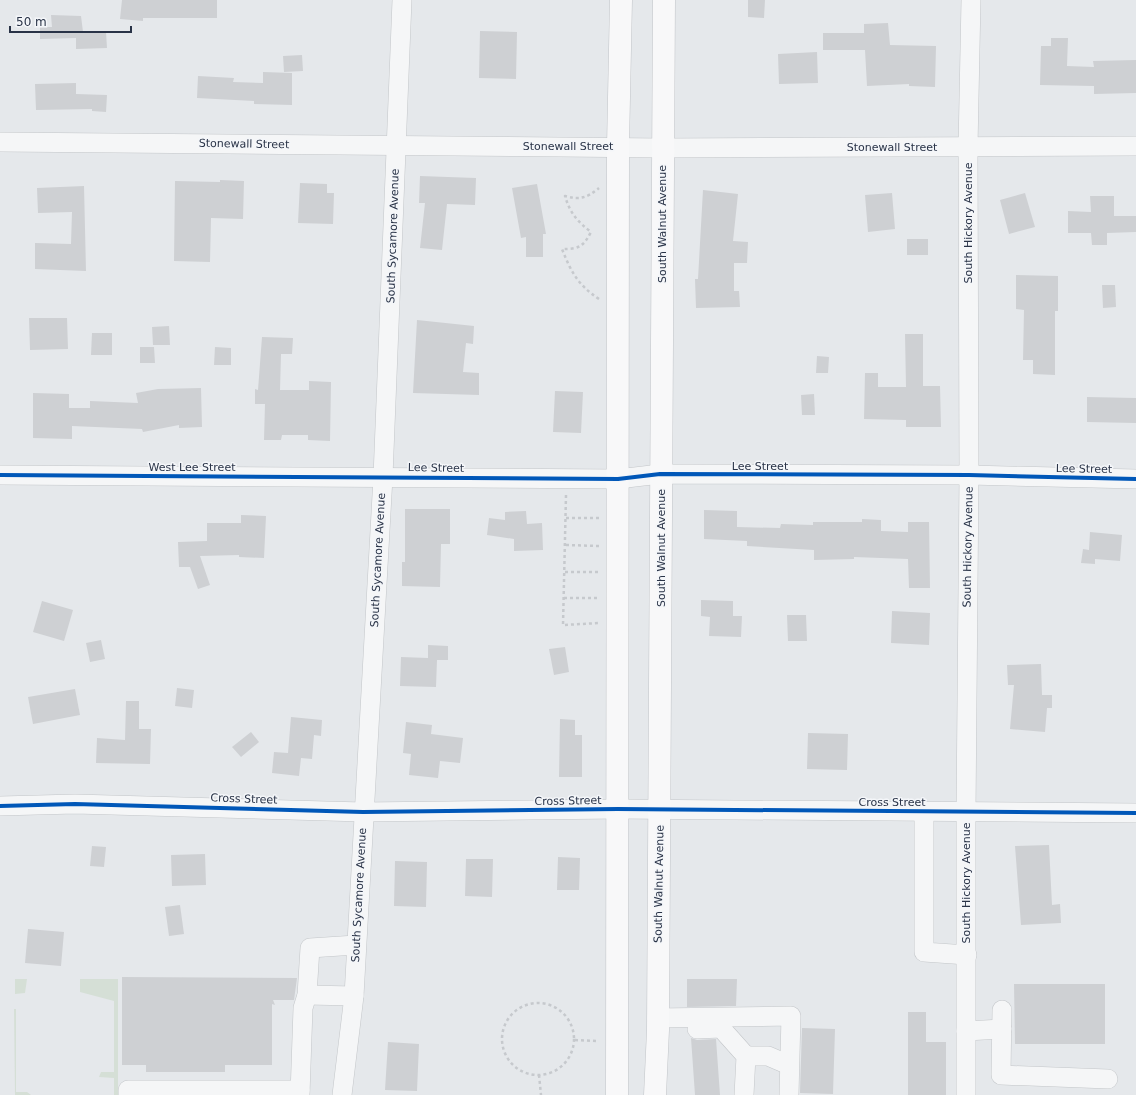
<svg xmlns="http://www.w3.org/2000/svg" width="1136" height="1095" viewBox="0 0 1136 1095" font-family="'DejaVu Sans',sans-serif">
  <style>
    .green { fill: #d5dfd6 }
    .building { fill: #ced0d3 }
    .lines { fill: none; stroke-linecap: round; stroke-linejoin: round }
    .minor-casing { stroke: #c3c6c9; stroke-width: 20 }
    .major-casing { stroke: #c1c4c8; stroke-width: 23 }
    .path { stroke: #c6c9cd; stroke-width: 2.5; stroke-dasharray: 3 3; stroke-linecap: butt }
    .minor { stroke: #f5f6f7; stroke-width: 19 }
    .major { stroke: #f8f8f9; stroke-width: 22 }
    .cycleway-casing { stroke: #f4f6f9; stroke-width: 6 }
    .cycleway { stroke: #0057b8; stroke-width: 4 }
    .labels { text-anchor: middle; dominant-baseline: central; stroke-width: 3; stroke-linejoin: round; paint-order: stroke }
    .street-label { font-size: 11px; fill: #293347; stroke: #f4f6f9 }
  </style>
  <rect width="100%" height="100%" fill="#e5e8eb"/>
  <g class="green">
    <path d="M15,979H27L25,993L15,994Z"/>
    <path d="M80,979H118V1095H114V1078L99,1077L101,1072H114V1001L80,992Z"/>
    <path d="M14,1009H16V1092H27L31,1095H15Z"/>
  </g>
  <g class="building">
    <path d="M122,0H217V18H143V21L120,19Z"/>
    <path d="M748,0H765L764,18L748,17Z"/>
    <path d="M51,15L81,16L83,32H106L107,48L76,49V38L40,39V27H52Z"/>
    <path d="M888,23L890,45L936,46L935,87L909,86V84L867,86L865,50H823V33H864V24Z"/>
    <path d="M480,31L517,32L516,79L479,78Z"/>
    <path d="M1051,38H1068L1067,66L1094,67L1093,61L1136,60V93L1094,94V86L1040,85L1041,46H1051Z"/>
    <path d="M817,52L818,83L779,84L778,54Z"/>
    <path d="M302,55L303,71L284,72L283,56Z"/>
    <path d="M263,72L292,73V105L254,104V101L197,98L198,76L234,78L233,82L263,83Z"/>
    <path d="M76,83V94L107,95L106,112L92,111V109L36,110L35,84Z"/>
    <path d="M420,176L476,178L475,205L447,204L442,250L420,248L425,203H419Z"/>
    <path d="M220,180L244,181L243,219L211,218L210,262L174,261L175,181L220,182Z"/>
    <path d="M300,183L327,184V193H334L333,224L298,223Z"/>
    <path d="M537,184L546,234H543V257H526V237L521,238L512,188Z"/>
    <path d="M84,186L86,271L35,269V243L71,244L72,212L38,213L37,188Z"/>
    <path d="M703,190L738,194L733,241L748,242L747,263H734V291H739L740,307L696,308L695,279H698Z"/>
    <path d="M892,193L895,229L868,232L865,195Z"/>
    <path d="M1025,193L1035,227L1009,234L1000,200Z"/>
    <path d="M1090,196H1114V216H1136V232L1107,233V245H1092L1091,233H1068V211L1091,212Z"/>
    <rect x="907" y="239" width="21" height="16"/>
    <path d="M1016,275L1058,276V311H1055V375L1033,374V360H1023L1024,310L1016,309Z"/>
    <path d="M1102,285H1115L1116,307L1103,308Z"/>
    <path d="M29,318H67L68,349L30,350Z"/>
    <path d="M417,320L474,326L473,344L466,343L463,372L479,373V395L413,393Z"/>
    <path d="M169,326L170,345H153L152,327Z"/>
    <path d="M92,333H112V355H91Z"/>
    <path d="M905,334H923V386H940L941,427H906V420L864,419L865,373H878V387H906Z"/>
    <path d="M262,337L293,338L292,354H281L280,390H309V381L331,382L330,441L308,440V435H282L281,440H264L265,404H255V389L258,390Z"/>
    <path d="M140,347H154L155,363H140Z"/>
    <path d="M215,347L231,348V365H214Z"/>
    <path d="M817,356L829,357L828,373H816Z"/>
    <path d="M201,388L202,427L179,428V425L143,432L142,429L72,426V439L33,438V393L69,394V408H90V401L138,403L136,393L158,389Z"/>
    <path d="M555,391L583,392L581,433L553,432Z"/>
    <path d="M814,394L815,415H802L801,395Z"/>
    <path d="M1087,397L1136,398V423L1087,422Z"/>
    <path d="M405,509H450V544H441L440,587L402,586V562H405Z"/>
    <path d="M704,510L737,511V527L780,528L781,524L813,525V522H862V519L881,520V531L908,532V522H929L930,588H909L908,559L854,557V559L814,560V550L747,546V541L704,539Z"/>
    <path d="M526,511L527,524L542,523L543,550L514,551V539L487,535L489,518L505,520V512Z"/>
    <path d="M241,515L266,516L264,558L239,557V555L200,556L210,585L198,589L190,567H179L178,542L207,541V523H241Z"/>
    <path d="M1090,532L1122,535L1120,561L1095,559V564L1081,563L1083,549L1089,550Z"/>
    <path d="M701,600L733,601V616H742L741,637L709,636L710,617L701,616Z"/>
    <path d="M42,601L73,610L64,641L33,632Z"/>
    <path d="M892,611L930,613L929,645L891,643Z"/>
    <path d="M787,615H806L807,641H788Z"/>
    <path d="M101,640L105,659L90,662L86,643Z"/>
    <path d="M428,645L448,646V660H437L436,687L400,686L401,657L428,658Z"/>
    <path d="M565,647L569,672L554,675L549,649Z"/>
    <path d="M1041,664L1042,695H1052V708H1047L1045,732L1010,729L1014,685H1008L1007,665Z"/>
    <path d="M177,688L194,690L192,708L175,706Z"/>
    <path d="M75,689L80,715L33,724L28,697Z"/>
    <path d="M126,701H139V729H151L150,764L96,763L97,738L125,740Z"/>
    <path d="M291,717L322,720L321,736L314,735L312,759L301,758L299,776L272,773L274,752L288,753Z"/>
    <path d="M560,719L575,720V735H582V777H559Z"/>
    <path d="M406,722L432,725L431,734L463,738L460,763L440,761L438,778L409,775L411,754L403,753Z"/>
    <path d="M251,732L259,742L241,757L232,747Z"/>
    <path d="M808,733L848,734L847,770L807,769Z"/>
    <path d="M1049,845L1052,905L1060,904L1061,923L1021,925L1015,846Z"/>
    <path d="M92,846L106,847L104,867L90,866Z"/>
    <path d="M205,854L206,885L172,886L171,855Z"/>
    <path d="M558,857L580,858L579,890H557Z"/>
    <path d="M466,859H493L492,897L465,896Z"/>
    <path d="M395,861L427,862L426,907L394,906Z"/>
    <path d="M180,905L184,934L169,936L165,907Z"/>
    <path d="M28,929L64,932L61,966L25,963Z"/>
    <path d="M122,977L297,978L294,1000H273L275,1005L272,1004V1065H225V1072H146V1065H122Z"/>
    <path d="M687,979H737L736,1006L687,1007Z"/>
    <path d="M1014,984H1105V1044H1015Z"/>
    <path d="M908,1012H926V1042H946V1095H908Z"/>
    <path d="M802,1028L835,1029L833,1094L800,1093Z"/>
    <path d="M691,1038L697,1040L716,1039L720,1095H695Z"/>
    <path d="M388,1042L419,1044L417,1091L385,1090Z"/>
  </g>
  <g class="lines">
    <g class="minor-casing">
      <g id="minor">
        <path d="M0,142L662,148L1136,146"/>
        <path d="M0,475L618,479L660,474L969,475L1136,479"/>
        <path d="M0,806L75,804L363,812L618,809L1136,813"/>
        <path d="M924,812V952L967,955"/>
        <path d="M307,995L354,996"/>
        <path d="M1002,1010L1001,1075L1108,1079"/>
        <path d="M657,1018L791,1016L789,1095"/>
        <path d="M697,1029L721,1028L746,1056L744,1095"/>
        <path d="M966,1031L1002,1029"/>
        <path d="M746,1056H768L789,1065"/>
        <path d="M128,1095V1090H300"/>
        <path d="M300,1095L303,1008L307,995L310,948L356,945"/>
        <path d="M342,1095L354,996L383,477L402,0"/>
        <path d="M966,1095V813L969,475L968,147L971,0"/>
      </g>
    </g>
    <g class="major-casing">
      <g id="major">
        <path d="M617,1095L618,146L621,0"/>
        <path d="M655,1095L658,1030L664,0"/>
      </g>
    </g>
    <g class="path">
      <path d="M599,299C578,285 571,272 562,249C579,249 583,247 591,232C577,221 570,213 565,196C580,200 587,198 599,188"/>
      <path d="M566,495L563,625L599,623"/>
      <path d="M566,518H599"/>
      <path d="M566,545L599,546"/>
      <path d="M565,572H598"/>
      <path d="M564,598H599"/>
      <circle cx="538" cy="1039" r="36"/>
      <path d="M575,1040L596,1041"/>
      <path d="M539,1075L541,1095"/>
    </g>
    <use href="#minor" class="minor"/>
    <use href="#major" class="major"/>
    <g class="cycleway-casing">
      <g id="cycleway">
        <path d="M0,475L618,479L660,474L969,475L1136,479"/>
        <path d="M0,806L75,804L363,812L618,809L1136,813"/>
      </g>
    </g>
    <use href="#cycleway" class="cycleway"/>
  </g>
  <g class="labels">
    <g class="street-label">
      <text transform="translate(244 144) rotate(1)">Stonewall Street</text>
      <text x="568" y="146">Stonewall Street</text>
      <text x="892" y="147">Stonewall Street</text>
      <text transform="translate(968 223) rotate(-90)">South Hickory Avenue</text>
      <text transform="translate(662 224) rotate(-90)">South Walnut Avenue</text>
      <text transform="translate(393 236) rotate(-88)">South Sycamore Avenue</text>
      <text x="760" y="466">Lee Street</text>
      <text x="192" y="467">West Lee Street</text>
      <text transform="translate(436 468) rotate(1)">Lee Street</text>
      <text transform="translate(1084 469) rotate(1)">Lee Street</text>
      <text transform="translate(968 547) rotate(-89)">South Hickory Avenue</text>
      <text transform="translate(661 548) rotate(-90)">South Walnut Avenue</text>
      <text transform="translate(378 560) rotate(-87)">South Sycamore Avenue</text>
      <text transform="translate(244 799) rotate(2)">Cross Street</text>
      <text transform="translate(568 801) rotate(-1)">Cross Street</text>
      <text x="892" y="802">Cross Street</text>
      <text transform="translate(966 883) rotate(-90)">South Hickory Avenue</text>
      <text transform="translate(659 884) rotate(-89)">South Walnut Avenue</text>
      <text transform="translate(359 895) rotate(-87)">South Sycamore Avenue</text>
    </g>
  </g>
  <path d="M10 26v6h121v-6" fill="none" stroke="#293347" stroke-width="2"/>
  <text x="16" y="26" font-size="12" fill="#293347" stroke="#f4f6f9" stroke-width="3" paint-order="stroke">50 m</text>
</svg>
